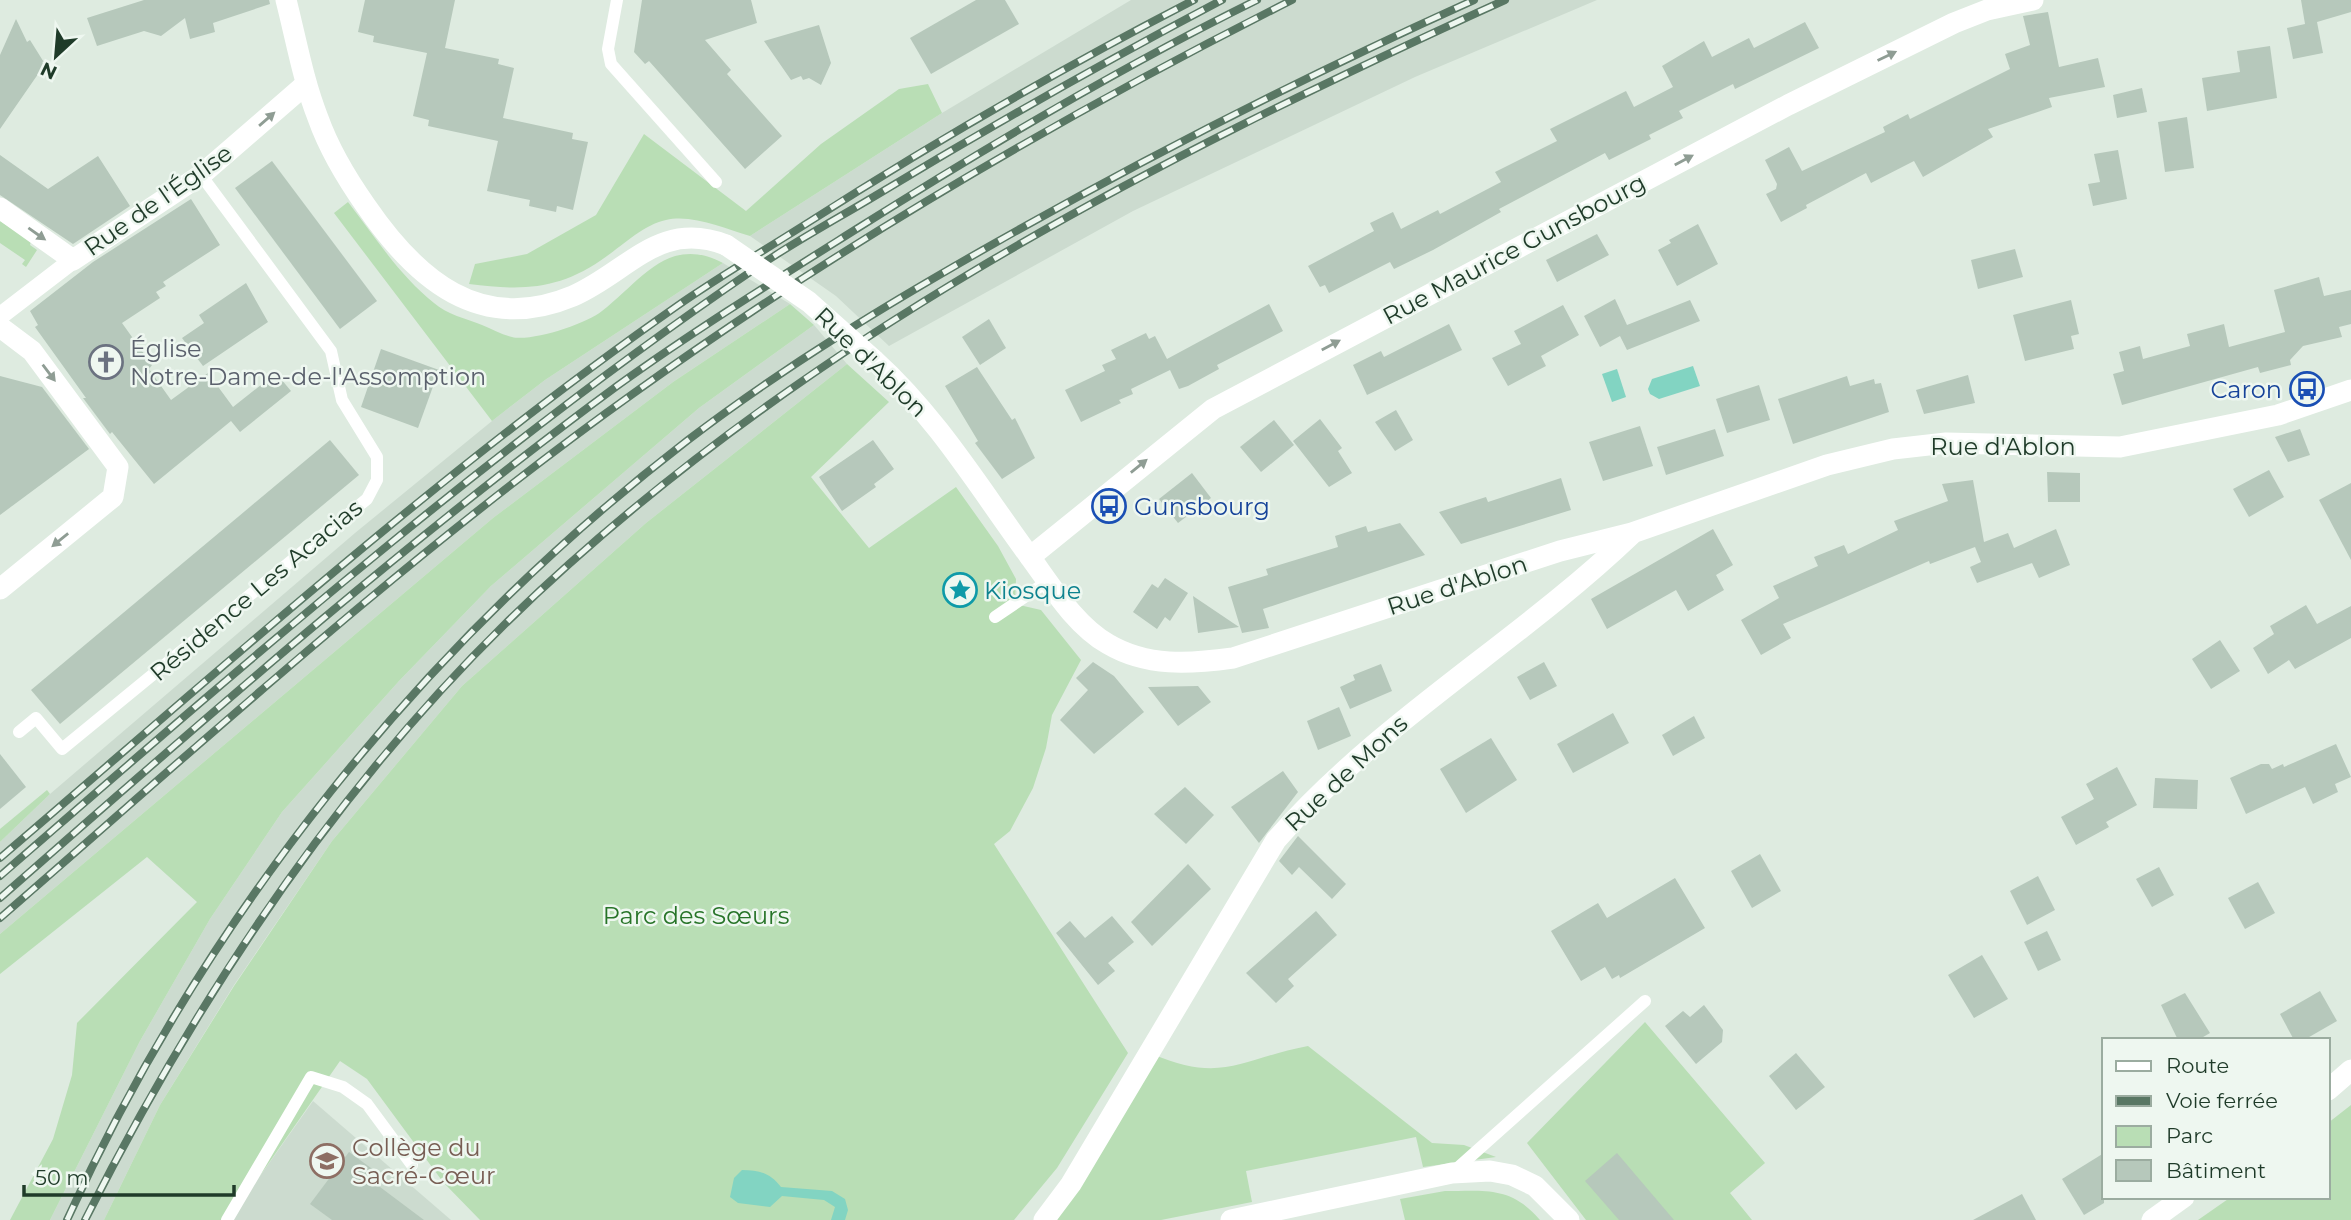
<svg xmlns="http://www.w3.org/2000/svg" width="2351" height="1220" viewBox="0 0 2351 1220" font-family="Montserrat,sans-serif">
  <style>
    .built { fill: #ccdbcf }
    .green { fill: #b9deb5 }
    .water { fill: #82d4c2 }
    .building { fill: #b6c8bb }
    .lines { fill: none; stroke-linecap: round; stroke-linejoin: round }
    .service { stroke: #fff; stroke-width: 12 }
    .pedestrian { stroke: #fff; stroke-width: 18 }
    .minor { stroke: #fff; stroke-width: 21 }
    .rail-casing { stroke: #597764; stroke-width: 8 }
    .rail { stroke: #eef7f0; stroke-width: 5; stroke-dasharray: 16; stroke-linecap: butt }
    .minor-bridge { stroke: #fff; stroke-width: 21 }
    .oneway { fill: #8f9d94 }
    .labels { text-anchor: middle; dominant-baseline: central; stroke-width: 5; stroke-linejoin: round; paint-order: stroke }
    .street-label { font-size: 24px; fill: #1f3b29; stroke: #eef7f0 }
    .worship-label { font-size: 24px; fill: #5b616d; stroke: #eef7f0; text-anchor: start }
    .transit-label { font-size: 24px; fill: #164399; stroke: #eef7f0; text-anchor: end }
    .culture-label { font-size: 24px; fill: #0d838f; stroke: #eef7f0; text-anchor: start }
    .park-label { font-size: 24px; fill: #277428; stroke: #eef7f0 }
    .education-label { font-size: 24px; fill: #785e54; stroke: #eef7f0; text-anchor: start }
  </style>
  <rect width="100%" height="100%" fill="#deebe0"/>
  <g class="built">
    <path d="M1131,0H1597L1415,77L1133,211L889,346L836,296L750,236L942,113Z"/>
    <path d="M723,263L790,304L673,382L493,518L0,934V842L50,794L355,533L492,421L545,380Z"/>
    <path d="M814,325L847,364L646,523L462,686L332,841L234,985L160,1105L104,1220H50L140,1041L210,919L282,812L399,681L491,586L699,408Z"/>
    <path d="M313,1101L451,1220H229Z"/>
  </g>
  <g class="green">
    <path d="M928,84L942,113L750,236C725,229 693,214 666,220C645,224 624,244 607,256C561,290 523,291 469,284L475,264L527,254L596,215L644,134L746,211L821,144L899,89Z"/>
    <path d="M348,202C375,237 399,275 434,303C446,314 467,319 482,325C492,329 502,335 512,337C531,342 586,324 602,311C641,281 668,234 723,263L545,380L492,421L334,213Z"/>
    <path d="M0,221L31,241L30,245L37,250L26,267L22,264L25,260L0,243Z"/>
    <path d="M790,304L814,325L699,408L491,586L399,681L282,812L210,919L140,1041L50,1220H10L53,1139L72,1075L77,1023L197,902L147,857L0,974V934L493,518L673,382Z"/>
    <path d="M847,364L889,402L811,477L869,548L956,487L998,546L1016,579L1015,604L1041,610L1081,660L1052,715L1046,748L1033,788L1010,831L994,844L1128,1053L1057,1168L1014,1220H480L443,1182L367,1079L340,1061L229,1220H104L160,1105L234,986L332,841L462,686L646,523Z"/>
    <path d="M47,790L50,794L0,842V829Z"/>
    <path d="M1645,1022L1765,1163L1730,1193L1752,1220H1586L1527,1143Z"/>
    <path d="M1308,1046L1432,1143L1464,1145L1496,1157L1423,1167L1416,1137L1246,1171L1252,1202L1161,1220H1057L1152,1054C1223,1084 1240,1059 1308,1046Z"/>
    <path d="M2351,1105V1220H2198L2231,1197H2328V1123Z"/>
    <path d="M1445,1191C1486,1191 1511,1186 1540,1220H1405L1400,1199Z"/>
  </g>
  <g class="water">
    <path d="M1693,366L1700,386L1659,399L1650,394L1648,389L1652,379Z"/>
    <path d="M1617,369L1626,397L1612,402L1602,374Z"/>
    <path d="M742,1170C759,1170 770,1173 781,1187L832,1191L845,1199L848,1210L845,1220H831L835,1207L824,1200L782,1196L770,1207L738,1203L730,1197L734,1178Z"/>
  </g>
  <g class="building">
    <path d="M144,0H269L270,4L213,23L215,32L190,39L185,18L161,36L144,31L97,46L87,18Z"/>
    <path d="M365,0H455L445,48L499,59L498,64L514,68L503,118L573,133L572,139L588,142L573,210L557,206L556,212L529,206L530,200L487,191L498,141L428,126L429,120L413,116L427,53L373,42L374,36L358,32Z"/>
    <path d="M642,0H751L757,23L705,40L731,70L727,74L782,136L745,169L649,61L645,64L634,52Z"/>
    <path d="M976,0H1005L1019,24L931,74L910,38Z"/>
    <path d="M2301,0H2351V12L2317,22L2323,53L2293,59L2287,28L2305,24Z"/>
    <path d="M2048,12L2059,67L2098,58L2105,87L2049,98L2052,107L1988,129L1993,137L1923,177L1914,161L1871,183L1866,173L1806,205L1807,208L1781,222L1766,194L1776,189L1777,184L1765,160L1789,147L1802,171L1885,132L1883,127L1908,114L1910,119L2010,69L2005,54L2030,45L2023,16Z"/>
    <path d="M16,19L27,42L30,40L45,64L0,129V55Z"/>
    <path d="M1805,22L1819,48L1735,89L1733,84L1679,111L1683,118L1649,135L1651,139L1609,160L1605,153L1499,209L1501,212L1433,250L1394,269L1390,262L1329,293L1325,285L1320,287L1308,266L1374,231L1370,223L1393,212L1401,229L1438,210L1440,214L1501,182L1495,172L1557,141L1550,129L1626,91L1634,107L1673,87L1662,66L1704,41L1712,57L1749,38L1754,48Z"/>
    <path d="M819,25L831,63L821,85L809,78L803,80L801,76L791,80L764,41Z"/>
    <path d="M2270,46L2277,98L2207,111L2202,78L2240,72L2237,51Z"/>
    <path d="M2142,88L2147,112L2117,118L2113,95Z"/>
    <path d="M2187,117L2194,168L2165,172L2158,122Z"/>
    <path d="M2118,150L2127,199L2093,206L2088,184L2100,182L2094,154Z"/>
    <path d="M0,155L48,189L98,156L130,206L73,244L0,195Z"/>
    <path d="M272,161L377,301L340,329L235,188Z"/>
    <path d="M191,199L220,245L163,282L166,286L156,292L160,298L122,323L152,365L149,369L171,400L208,373L233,407L276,373L291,391L240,432L231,421L154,484L112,432L110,434L83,398H86L35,327L38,325L30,311L93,262Z"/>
    <path d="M1698,224L1718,264L1677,286L1658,250L1671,243L1669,240Z"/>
    <path d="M1597,234L1609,255L1557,282L1546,260Z"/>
    <path d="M2015,249L2023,277L1978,289L1971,260Z"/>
    <path d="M2319,277L2324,296L2351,290V324L2339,327L2342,337L2303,346L2290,360L2291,365L2260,373L2258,367L2122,405L2113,374L2124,371L2119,352L2140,346L2143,359L2190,346L2187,334L2224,324L2229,347L2285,332L2274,290Z"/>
    <path d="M246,283L268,322L203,366L182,338L204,323L199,315Z"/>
    <path d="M1615,299L1627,325L1690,300L1700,321L1627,350L1620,336L1600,347L1584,316Z"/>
    <path d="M2071,300L2079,334L2071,336L2074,349L2025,361L2013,315Z"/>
    <path d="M1269,304L1283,331L1217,365L1219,369L1188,386L1179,389L1170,370L1131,389L1133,394L1119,400L1121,403L1081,422L1065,390L1105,371L1102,365L1116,359L1111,350L1146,333L1149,339L1155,336L1167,359Z"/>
    <path d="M1563,305L1579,335L1541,356L1546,366L1508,386L1492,358L1521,344L1514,331Z"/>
    <path d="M989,319L1006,348L980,365L962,337Z"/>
    <path d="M1449,324L1462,350L1367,395L1353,365L1381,351L1384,357Z"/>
    <path d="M381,349L439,370L418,428L361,407Z"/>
    <path d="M977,367L1012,420L1015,418L1035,458L1002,479L975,443L978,441L945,386Z"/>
    <path d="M1968,375L1975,403L1924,414L1916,390Z"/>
    <path d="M0,376L42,387L89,449L0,515Z"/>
    <path d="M1847,376L1850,386L1874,379L1875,384L1881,383L1889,412L1793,444L1778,399Z"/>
    <path d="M1759,385L1770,420L1727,433L1716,399Z"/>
    <path d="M1396,410L1413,440L1395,451L1375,422Z"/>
    <path d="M1320,419L1342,448L1338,451L1352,473L1329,487L1293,441Z"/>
    <path d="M1274,420L1294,445L1261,472L1240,447Z"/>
    <path d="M1640,426L1653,466L1603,481L1589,442Z"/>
    <path d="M1715,429L1724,456L1666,475L1657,447Z"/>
    <path d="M2300,429L2310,455L2288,462L2275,437Z"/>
    <path d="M330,440L359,475L60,724L31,690Z"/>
    <path d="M873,440L894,469L874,484L876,487L842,511L819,477Z"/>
    <path d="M2269,470L2284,497L2249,517L2233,489Z"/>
    <path d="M2047,472L2080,473V502H2048Z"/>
    <path d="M1192,473L1211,498L1178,523L1159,499Z"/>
    <path d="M1561,478L1571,510L1461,544L1439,512L1486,497L1488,502Z"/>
    <path d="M1973,480L1984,542L2008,533L2014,548L2056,529L2070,565L2039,578L2032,563L1977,583L1970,567L1981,562L1975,547L1930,564L1929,561L1783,624L1791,638L1761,655L1741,620L1779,598L1773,586L1818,566L1814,557L1844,545L1848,554L1898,530L1894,521L1948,501L1942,484Z"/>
    <path d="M2351,483V560L2319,500Z"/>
    <path d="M1400,523L1425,555L1263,609L1269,628L1242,633L1228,587L1268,575L1266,569L1338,547L1335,536L1366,526L1368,532Z"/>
    <path d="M1713,529L1733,565L1716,575L1724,590L1688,611L1676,590L1607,629L1591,599Z"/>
    <path d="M1165,578L1188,593L1170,621L1165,617L1157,629L1133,612L1152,584L1158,588Z"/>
    <path d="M1193,596L1239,627L1198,633Z"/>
    <path d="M2306,605L2317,624L2351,606V638L2295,669L2289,660L2268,674L2253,648L2274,634L2270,626Z"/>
    <path d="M2220,640L2240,671L2211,689L2192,659Z"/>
    <path d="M1093,662L1114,676L1144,712L1094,754L1060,720L1088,690L1076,678Z"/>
    <path d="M1544,662L1557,686L1530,700L1517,677Z"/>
    <path d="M1381,664L1392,691L1350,709L1340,687L1355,680L1353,675Z"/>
    <path d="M1198,686L1211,702L1178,726L1148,687Z"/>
    <path d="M1339,707L1351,736L1318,750L1307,721Z"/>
    <path d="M1613,713L1629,743L1573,773L1557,744Z"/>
    <path d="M1694,716L1705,738L1673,756L1662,735Z"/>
    <path d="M1491,738L1517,780L1466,813L1440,769Z"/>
    <path d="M2336,744L2351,777L2335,784L2338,792L2313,804L2305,787L2246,814L2230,778L2261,764H2269L2272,769L2283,764L2284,767Z"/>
    <path d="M0,754L26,787L0,809Z"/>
    <path d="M2117,767L2137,805L2106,822L2109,827L2076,845L2061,817L2094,799L2086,784Z"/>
    <path d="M1283,771L1298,792L1259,843L1231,807Z"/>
    <path d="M2155,778L2198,780L2197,809L2153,808Z"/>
    <path d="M1185,787L1214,815L1186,844L1154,814Z"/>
    <path d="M1298,836L1346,884L1332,899L1299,867L1292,875L1279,861Z"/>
    <path d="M1760,854L1781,891L1752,908L1731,871Z"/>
    <path d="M1188,864L1211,889L1152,946L1131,922Z"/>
    <path d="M2159,867L2174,895L2152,907L2136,879Z"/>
    <path d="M2038,876L2055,910L2027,925L2010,891Z"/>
    <path d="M1675,878L1705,928L1620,978L1619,975L1612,979L1605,967L1581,981L1551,931L1598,903L1607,918Z"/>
    <path d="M2258,882L2275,913L2245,929L2228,898Z"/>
    <path d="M1316,911L1337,935L1288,979L1294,986L1276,1003L1246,973Z"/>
    <path d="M1112,916L1134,942L1108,963L1115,971L1098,985L1056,933L1070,921L1085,938Z"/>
    <path d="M2047,931L2061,960L2038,971L2024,942Z"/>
    <path d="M1982,955L2008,999L1974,1018L1948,975Z"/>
    <path d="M2320,991L2337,1021L2304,1040H2294L2280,1014Z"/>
    <path d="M2185,993L2210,1033L2198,1040H2178L2161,1005Z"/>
    <path d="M1704,1005L1723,1030L1722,1042L1696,1064L1665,1026L1683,1011L1690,1017Z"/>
    <path d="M1796,1053L1825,1087L1796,1110L1769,1076Z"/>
    <path d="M349,1152L382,1176L376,1184L424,1220H332L310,1204Z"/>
    <path d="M1617,1153L1674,1220H1619L1585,1181Z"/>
    <path d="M2104,1153V1203L2084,1215L2062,1179Z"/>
    <path d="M2022,1194L2036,1220H1973Z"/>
  </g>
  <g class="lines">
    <g class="service">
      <path d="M617,0L608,49L611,64L716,182"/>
      <path d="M995,617L1048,581"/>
      <path d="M19,732L36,718L62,749L367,499L377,480V457L342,400L331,351L201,175"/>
      <path d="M1452,1173L1645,1001"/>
      <path d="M227,1220L311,1077L343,1087L367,1104L412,1165"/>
    </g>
    <path class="pedestrian" d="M0,316L73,260"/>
    <g class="minor">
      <path d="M286,0C296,39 303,80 318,118C329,149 347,179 366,206C416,279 480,335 573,296C628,272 659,219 726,245"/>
      <path d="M0,208L73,260L201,175L306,84"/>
      <path d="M0,327L32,351L118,467L113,497L0,589"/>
      <path d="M874,360C937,417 980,489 1030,557C1052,587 1075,625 1108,644C1147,667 1190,664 1233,658L1560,551L1632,533L1827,465L1893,449L1946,443L2120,447L2278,415L2351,390"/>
      <path d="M1030,557L1213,409L1788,105L1954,23L1987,10L2033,0"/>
      <path d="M2328,1090L2351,1070"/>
      <path d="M1044,1220L1071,1184L1276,840C1380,721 1518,643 1631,535"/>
      <path d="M1231,1220L1452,1173L1490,1171L1512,1175L1535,1186L1569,1220"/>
      <path d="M2152,1220L2184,1197"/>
    </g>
    <g class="rail-casing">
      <g id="rail">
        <path d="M0,858C221,669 438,473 677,306C720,276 765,250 809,222C934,142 1062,68 1194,0"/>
        <path d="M0,876C244,664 488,450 756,268C797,240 842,216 885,190C996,123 1108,60 1222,0"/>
        <path d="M0,898C201,722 402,544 617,386C695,330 777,279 858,228C988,146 1119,68 1257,0"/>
        <path d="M0,918C206,739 411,552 634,393C842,244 1064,115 1292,0"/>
        <path d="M67,1220C206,915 423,644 688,440C785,366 889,303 995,243C1150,155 1310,74 1474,0"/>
        <path d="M85,1220C195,1002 330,796 505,624C788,347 1148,162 1505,0"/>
      </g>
    </g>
    <use href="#rail" class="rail"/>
    <path class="minor-bridge" d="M726,245L809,302L874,360"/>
  </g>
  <defs><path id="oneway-solid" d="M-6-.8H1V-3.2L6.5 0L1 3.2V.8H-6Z" transform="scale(1.75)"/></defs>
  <g class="oneway">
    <use href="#oneway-solid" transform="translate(1887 56) rotate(-26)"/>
    <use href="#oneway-solid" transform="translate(267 119) rotate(-41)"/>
    <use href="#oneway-solid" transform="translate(1684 160) rotate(-28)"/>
    <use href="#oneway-solid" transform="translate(37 234) rotate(35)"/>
    <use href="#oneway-solid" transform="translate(1331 345) rotate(-28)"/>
    <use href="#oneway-solid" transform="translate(49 373) rotate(53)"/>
    <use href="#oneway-solid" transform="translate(1139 466) rotate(-39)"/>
    <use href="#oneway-solid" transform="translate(60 540) rotate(141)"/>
  </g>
  <defs>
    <g id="church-ring" transform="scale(1.75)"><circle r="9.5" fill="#eef7f0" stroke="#6b7280" stroke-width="1.5"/><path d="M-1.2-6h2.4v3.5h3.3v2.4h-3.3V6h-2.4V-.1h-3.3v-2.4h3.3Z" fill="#6b7280"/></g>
    <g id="bus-ring" transform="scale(1.75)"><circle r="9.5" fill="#eef7f0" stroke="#1a4fb4" stroke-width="1.5"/><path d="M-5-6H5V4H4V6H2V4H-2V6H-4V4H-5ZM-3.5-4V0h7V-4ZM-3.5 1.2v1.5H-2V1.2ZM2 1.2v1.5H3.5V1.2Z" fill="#1a4fb4"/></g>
    <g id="sight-ring" transform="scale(1.75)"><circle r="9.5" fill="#eef7f0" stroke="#0f9aa8" stroke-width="1.5"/><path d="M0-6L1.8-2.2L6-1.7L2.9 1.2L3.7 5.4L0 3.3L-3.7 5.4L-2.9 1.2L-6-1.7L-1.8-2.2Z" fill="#0f9aa8"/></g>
    <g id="school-ring" transform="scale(1.75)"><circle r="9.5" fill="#eef7f0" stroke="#8d6e63" stroke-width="1.5"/><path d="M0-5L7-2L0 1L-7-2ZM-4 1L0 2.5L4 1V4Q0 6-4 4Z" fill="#8d6e63"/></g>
  </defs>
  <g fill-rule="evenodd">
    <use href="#church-ring" x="106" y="362"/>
    <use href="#bus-ring" x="2307" y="389"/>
    <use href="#bus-ring" x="1109" y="506"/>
    <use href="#sight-ring" x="960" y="590"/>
    <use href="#school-ring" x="327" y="1161"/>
  </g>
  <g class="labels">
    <g class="street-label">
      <text transform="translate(158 200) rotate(-35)">Rue de l'Église</text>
      <text transform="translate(1514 249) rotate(-28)">Rue Maurice Gunsbourg</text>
      <text transform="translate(871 362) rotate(44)">Rue d'Ablon</text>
      <text x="2003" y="446">Rue d'Ablon</text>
      <text transform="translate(1457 585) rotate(-18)">Rue d'Ablon</text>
      <text transform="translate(256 590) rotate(-40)">Résidence Les Acacias</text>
      <text transform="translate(1346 773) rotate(-43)">Rue de Mons</text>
    </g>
    <g class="worship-label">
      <text x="130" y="348">Église<tspan x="130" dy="28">Notre-Dame-de-l'Assomption</tspan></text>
    </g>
    <g class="transit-label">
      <text x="2282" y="389">Caron</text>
      <text x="1134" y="506" text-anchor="start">Gunsbourg</text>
    </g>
    <g class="culture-label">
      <text x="984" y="590">Kiosque</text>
    </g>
    <g class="park-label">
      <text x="696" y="915">Parc des Sœurs</text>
    </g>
    <g class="education-label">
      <text x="352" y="1147">Collège du<tspan x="352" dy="28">Sacré-Cœur</tspan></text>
    </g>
  </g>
  <rect x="2102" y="1038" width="228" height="161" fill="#eef7f0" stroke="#9baca0" stroke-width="2"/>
  <rect x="2116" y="1061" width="35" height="10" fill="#ffffff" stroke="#9baca0" stroke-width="2"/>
  <text x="2166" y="1073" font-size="21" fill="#1f3b29">Route</text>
  <rect x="2116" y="1096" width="35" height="10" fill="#597764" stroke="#9baca0" stroke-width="2"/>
  <text x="2166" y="1108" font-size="21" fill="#1f3b29">Voie ferrée</text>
  <rect x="2116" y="1126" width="35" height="21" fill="#b9deb5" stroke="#9baca0" stroke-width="2"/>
  <text x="2166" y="1143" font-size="21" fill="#1f3b29">Parc</text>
  <rect x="2116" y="1160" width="35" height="21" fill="#b6c8bb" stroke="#9baca0" stroke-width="2"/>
  <text x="2166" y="1178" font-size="21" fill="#1f3b29">Bâtiment</text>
  <g transform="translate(56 56) rotate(206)" stroke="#eef7f0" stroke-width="5" paint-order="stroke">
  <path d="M0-5L12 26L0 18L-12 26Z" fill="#1f3b29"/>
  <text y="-10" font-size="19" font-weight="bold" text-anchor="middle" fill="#1f3b29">N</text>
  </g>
  <path d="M24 1185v10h210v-10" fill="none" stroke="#1f3b29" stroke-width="3.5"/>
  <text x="35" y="1185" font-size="21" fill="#1f3b29" stroke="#eef7f0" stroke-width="5" paint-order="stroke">50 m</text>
</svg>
